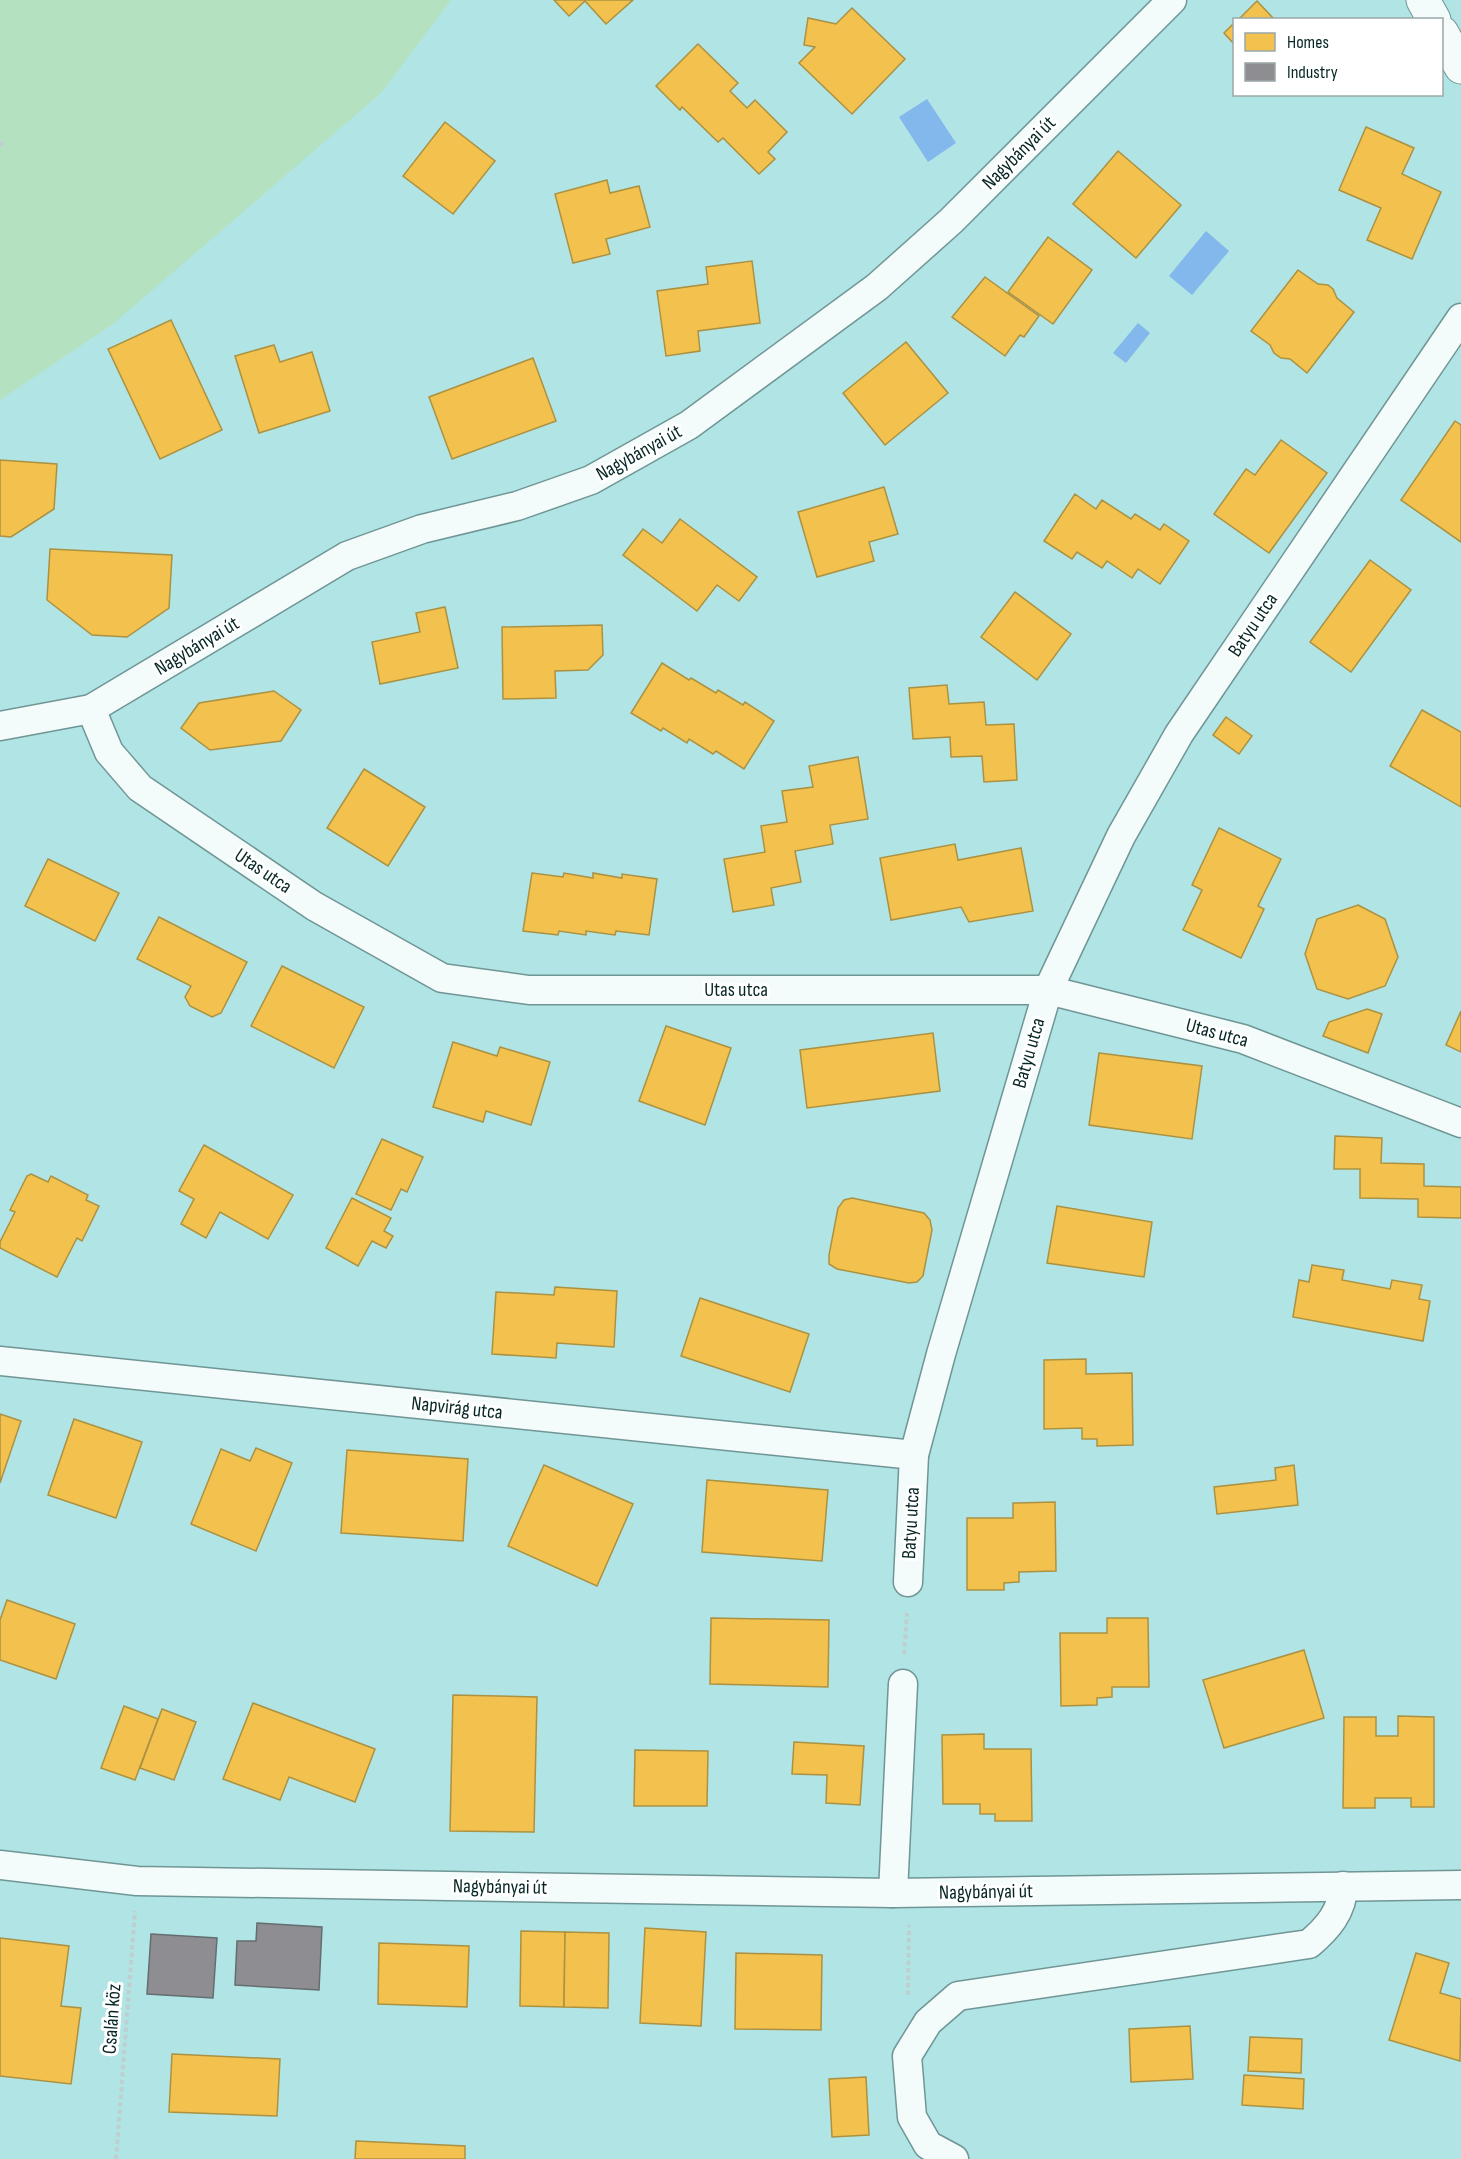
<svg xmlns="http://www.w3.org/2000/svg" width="1461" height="2159" viewBox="0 0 1461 2159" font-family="'Sofia Sans Condensed',sans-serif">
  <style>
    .green { fill: #b4e1c0 }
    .water { fill: #82b8eb }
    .homes { fill: #f2c14e; stroke: #ab9242; stroke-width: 1.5 }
    .industry { fill: #8d8d92; stroke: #646e71; stroke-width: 1.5 }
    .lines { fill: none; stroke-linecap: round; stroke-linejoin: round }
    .street-casing { stroke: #709595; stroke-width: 31 }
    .secondary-casing { stroke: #709595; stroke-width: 35 }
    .path { stroke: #bfcfcf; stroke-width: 4; stroke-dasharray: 4.5 3; stroke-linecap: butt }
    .street { stroke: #f3fbfb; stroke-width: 28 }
    .secondary { stroke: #f3fbfb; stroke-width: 33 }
    .labels { text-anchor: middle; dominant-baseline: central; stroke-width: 6; stroke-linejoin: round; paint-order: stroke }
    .street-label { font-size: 20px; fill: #062525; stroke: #fff }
  </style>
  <rect width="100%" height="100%" fill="#b1e4e4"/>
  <path class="green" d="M0,0H451L381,93L113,324L0,400Z"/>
  <g class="water">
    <path d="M927,99L956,143L928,162L899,117Z"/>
    <path d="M1206,231L1229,251L1192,295L1169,276Z"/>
    <path d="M1138,323L1150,333L1126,363L1113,353Z"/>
  </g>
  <g class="homes">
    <path d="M554,0H633L606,24L585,1L569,16Z"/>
    <path d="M1257,1L1275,20H1238Z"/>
    <path d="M852,8L905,59L852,114L799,63L815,47L804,45L808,18L836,24Z"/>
    <path d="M1234,23V44L1224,33Z"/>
    <path d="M698,44L738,83L730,91L747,108L755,100L787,132L768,152L775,159L759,174L723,138L718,142L682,107L680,110L656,86Z"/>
    <path d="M445,122L495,161L453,214L403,176Z"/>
    <path d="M1366,127L1414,148L1402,174L1441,192L1412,259L1367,240L1381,208L1339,190Z"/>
    <path d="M1118,151L1181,205L1136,258L1073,204Z"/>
    <path d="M607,180L610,193L639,186L650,227L606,239L610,254L573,263L555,194Z"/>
    <path d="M1048,237L1092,270L1053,324L1008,292Z"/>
    <path d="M752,261L760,323L698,331L700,351L666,356L657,291L708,284L706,267Z"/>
    <path d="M1298,270L1318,284L1328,285L1333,289L1337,298L1354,312L1307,373L1290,359L1281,358L1274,353L1270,345L1251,331Z"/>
    <path d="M985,277L1039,316L1024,337L1020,335L1005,356L952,317Z"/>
    <path d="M171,320L222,430L160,459L108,349Z"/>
    <path d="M906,342L948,393L885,445L843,393Z"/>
    <path d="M274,345L280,362L312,352L330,411L259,433L235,356Z"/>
    <path d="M533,358L556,421L452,459L429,397Z"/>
    <path d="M1455,421L1461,425V542L1401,500Z"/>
    <path d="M1281,440L1327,473L1269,553L1214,514L1246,469L1255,475Z"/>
    <path d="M0,460L57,464L54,509L11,537L0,536Z"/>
    <path d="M884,487L898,534L869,542L874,561L817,577L798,512Z"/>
    <path d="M1075,494L1096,509L1102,500L1131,519L1135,514L1160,530L1164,524L1189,541L1160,584L1138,569L1132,578L1107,561L1102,568L1077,552L1072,559L1044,541Z"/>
    <path d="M680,519L757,577L739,601L717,585L697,611L623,555L643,529L662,543Z"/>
    <path d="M50,549L172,555L169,608L127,637L92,635L47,600Z"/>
    <path d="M1370,560L1411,590L1351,672L1310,642Z"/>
    <path d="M1015,592L1071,634L1037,680L981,637Z"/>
    <path d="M445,607L458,668L380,684L372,642L420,632L416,613Z"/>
    <path d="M602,625L603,655L588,670L555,671L556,698L503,699L502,627Z"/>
    <path d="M662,663L689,680L691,678L716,693L718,690L743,705L745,702L774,721L744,769L716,751L713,754L689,739L687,743L663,728L661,731L631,713Z"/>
    <path d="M947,685L949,704L984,702L986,725L1014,724L1017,780L984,782L982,756L951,757L950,737L913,739L909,688Z"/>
    <path d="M274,691L301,710L281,741L210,750L181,728L199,703Z"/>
    <path d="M1422,710L1461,732V807L1390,766Z"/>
    <path d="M1226,717L1252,736L1239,754L1213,735Z"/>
    <path d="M858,757L868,819L830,825L833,844L795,851L801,882L771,888L774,905L733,912L724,859L765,852L761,826L787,822L782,791L813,787L809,766Z"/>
    <path d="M364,769L425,807L388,866L327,828Z"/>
    <path d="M1219,828L1281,859L1258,906L1264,909L1241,958L1183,930L1202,890L1192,885Z"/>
    <path d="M955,844L958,860L1021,848L1033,911L969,922L961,907L891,920L880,858Z"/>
    <path d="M48,859L119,893L95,941L25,906Z"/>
    <path d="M532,873L563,877L564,873L593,878V873L622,878V874L657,879L649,935L616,931L615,935L586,931V935L559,931L558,935L523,931Z"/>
    <path d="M1358,905L1385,919L1398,957L1385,986L1348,999L1317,989L1305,954L1317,919Z"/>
    <path d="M159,917L247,962L221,1013L212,1017L190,1006L185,997L191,986L137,959Z"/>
    <path d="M282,966L364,1007L334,1068L251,1026Z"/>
    <path d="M1367,1009L1382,1014L1368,1053L1323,1036L1329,1022Z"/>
    <path d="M1461,1011V1052L1446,1045Z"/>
    <path d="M666,1026L731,1048L705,1125L639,1101Z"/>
    <path d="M933,1033L940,1091L807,1108L800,1050Z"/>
    <path d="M453,1042L497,1056L500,1047L550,1062L531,1125L486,1111L483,1122L433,1107Z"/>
    <path d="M1099,1053L1202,1066L1192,1139L1089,1125Z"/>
    <path d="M1335,1136L1382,1138L1381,1163L1424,1164V1186L1461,1187V1218L1418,1217V1199L1360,1198V1169H1334Z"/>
    <path d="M382,1139L423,1157L407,1192L401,1189L391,1210L356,1194Z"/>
    <path d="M204,1145L293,1195L268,1239L220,1212L206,1238L181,1224L194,1199L179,1191Z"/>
    <path d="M31,1174L48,1182L51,1176L88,1195L86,1200L99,1206L82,1241L77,1238L57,1277L0,1248V1242L15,1212L10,1210L27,1176Z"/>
    <path d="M352,1198L391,1218L384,1231L393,1236L386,1248L372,1241L358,1266L326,1248Z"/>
    <path d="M852,1198L924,1213L930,1220L932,1230L923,1276L917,1282L909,1283L837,1269L829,1264V1255L838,1208L844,1200Z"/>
    <path d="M1057,1206L1152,1222L1144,1277L1047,1263Z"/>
    <path d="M1312,1265L1344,1270L1342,1280L1390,1289L1392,1280L1422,1285L1419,1299L1430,1301L1423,1341L1293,1317L1299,1280L1309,1282Z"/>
    <path d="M555,1287L617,1291L614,1347L557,1343L556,1358L492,1354L496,1292L554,1295Z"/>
    <path d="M700,1298L809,1334L790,1392L681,1356Z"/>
    <path d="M1086,1359V1374L1132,1373L1133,1445L1097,1446V1439H1082V1428L1044,1429V1360Z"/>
    <path d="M0,1414L21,1421L0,1483Z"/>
    <path d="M74,1419L142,1442L116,1518L48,1495Z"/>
    <path d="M256,1448L292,1463L256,1551L191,1524L221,1449L250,1461Z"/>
    <path d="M347,1450L468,1459L463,1541L341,1533Z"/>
    <path d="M544,1465L633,1504L597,1586L508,1546Z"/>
    <path d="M1294,1465L1298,1505L1217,1514L1214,1487L1276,1480L1275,1468Z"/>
    <path d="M707,1480L828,1490L822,1561L702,1552Z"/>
    <path d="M1055,1502L1056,1571L1019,1572V1582L1004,1583V1590H967V1518H1013V1503Z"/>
    <path d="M7,1600L75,1624L56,1679L0,1660V1620Z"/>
    <path d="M711,1618L829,1620L828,1687L710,1684Z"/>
    <path d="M1107,1618H1148L1149,1687H1112V1697L1097,1698V1705L1061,1706L1060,1633H1107Z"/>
    <path d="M1304,1650L1324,1718L1224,1748L1203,1680Z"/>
    <path d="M453,1695L537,1697L534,1832L450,1831Z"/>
    <path d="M253,1703L375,1749L355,1802L289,1777L280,1800L223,1779Z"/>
    <path d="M124,1706L158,1719L135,1780L101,1768Z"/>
    <path d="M162,1709L196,1722L174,1780L140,1768Z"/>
    <path d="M1398,1716L1434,1717V1807H1411V1798H1375V1808H1343L1344,1717H1376V1736H1398Z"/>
    <path d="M984,1734V1749H1031L1032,1821H995V1814H980V1804H943L942,1735Z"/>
    <path d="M794,1742L864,1746L860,1805L826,1803L827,1775L792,1774Z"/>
    <path d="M635,1750L708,1751L707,1806H634Z"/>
    <path d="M645,1928L706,1932L701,2026L640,2023Z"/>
    <path d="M521,1931L565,1932L564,2007L520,2006Z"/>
    <path d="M565,1932L609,1933L608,2008L564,2007Z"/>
    <path d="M0,1938L69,1946L61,2006L81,2008L71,2084L0,2076Z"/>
    <path d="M379,1943L469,1946L467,2007L378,2004Z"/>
    <path d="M736,1953L822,1955L821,2030L735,2029Z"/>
    <path d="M1416,1953L1449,1963L1440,1993L1461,1999L1460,2061L1389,2040Z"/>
    <path d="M1190,2026L1193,2079L1131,2082L1129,2029Z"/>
    <path d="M1250,2037L1302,2039L1301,2073L1248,2071Z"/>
    <path d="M172,2054L280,2059L277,2116L169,2112Z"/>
    <path d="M1244,2075L1304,2079L1303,2109L1242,2105Z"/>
    <path d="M866,2077L869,2135L832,2137L829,2079Z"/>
    <path d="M356,2141L465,2146V2159H355Z"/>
  </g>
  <g class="industry">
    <path d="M257,1923L322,1927L319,1990L235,1985L237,1941H256Z"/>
    <path d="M151,1934L217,1938L213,1998L147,1994Z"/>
  </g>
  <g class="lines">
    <g class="street-casing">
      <g id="street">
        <path d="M91,709L109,752L140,788L314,906L442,978L529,990H1048L1243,1039L1461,1123"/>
        <path d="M0,726L91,709L347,556L422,529L517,506L591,480L689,425L877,287L951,221L1172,0"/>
        <path d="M0,1361L914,1455"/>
        <path d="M908,1582L914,1455L941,1354L1048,990L1121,836L1179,734L1461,318"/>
        <path d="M0,1865L137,1881L893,1893L1461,1885"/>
        <path d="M893,1893L903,1684"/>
        <path d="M954,2159L928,2145L912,2117L907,2056L928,2022L958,1996L1309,1944C1327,1929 1343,1911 1343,1886"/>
      </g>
    </g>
    <g class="secondary-casing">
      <g id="secondary">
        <path d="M1423,0L1434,20"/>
        <path d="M1442,33L1461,67"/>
      </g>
    </g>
    <g class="path">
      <path d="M0,146L2,142"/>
      <path d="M904,1654L907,1613"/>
      <path d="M908,1995L909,1925"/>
      <path d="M116,2159L135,1911"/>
    </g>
    <use href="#street" class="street"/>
    <use href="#secondary" class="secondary"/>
  </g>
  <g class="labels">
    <g class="street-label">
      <text transform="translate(1019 153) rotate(-45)">Nagybányai út</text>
      <text transform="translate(639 453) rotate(-29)">Nagybányai út</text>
      <text transform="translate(1253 625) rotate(-56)">Batyu utca</text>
      <text transform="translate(197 646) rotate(-31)">Nagybányai út</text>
      <text transform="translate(263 871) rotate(34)">Utas utca</text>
      <text x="736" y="990">Utas utca</text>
      <text transform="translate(1217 1033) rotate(15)">Utas utca</text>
      <text transform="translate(1029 1053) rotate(-74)">Batyu utca</text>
      <text transform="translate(457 1408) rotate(6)">Napvirág utca</text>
      <text transform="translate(911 1523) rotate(-87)">Batyu utca</text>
      <text transform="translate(500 1887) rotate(1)">Nagybányai út</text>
      <text transform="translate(986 1892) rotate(-1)">Nagybányai út</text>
      <text transform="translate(112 2019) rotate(-86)">Csalán köz</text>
    </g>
  </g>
  <rect x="1233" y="18" width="210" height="78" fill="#ffffff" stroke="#9ba8a8" stroke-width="1.5"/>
  <rect x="1245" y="33" width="30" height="18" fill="#f2c14e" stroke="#9ba8a8" stroke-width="1.5"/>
  <text x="1287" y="48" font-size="18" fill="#062525">Homes</text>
  <rect x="1245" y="63" width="30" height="18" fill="#8d8d92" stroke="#9ba8a8" stroke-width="1.5"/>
  <text x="1287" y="78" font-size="18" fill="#062525">Industry</text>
</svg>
